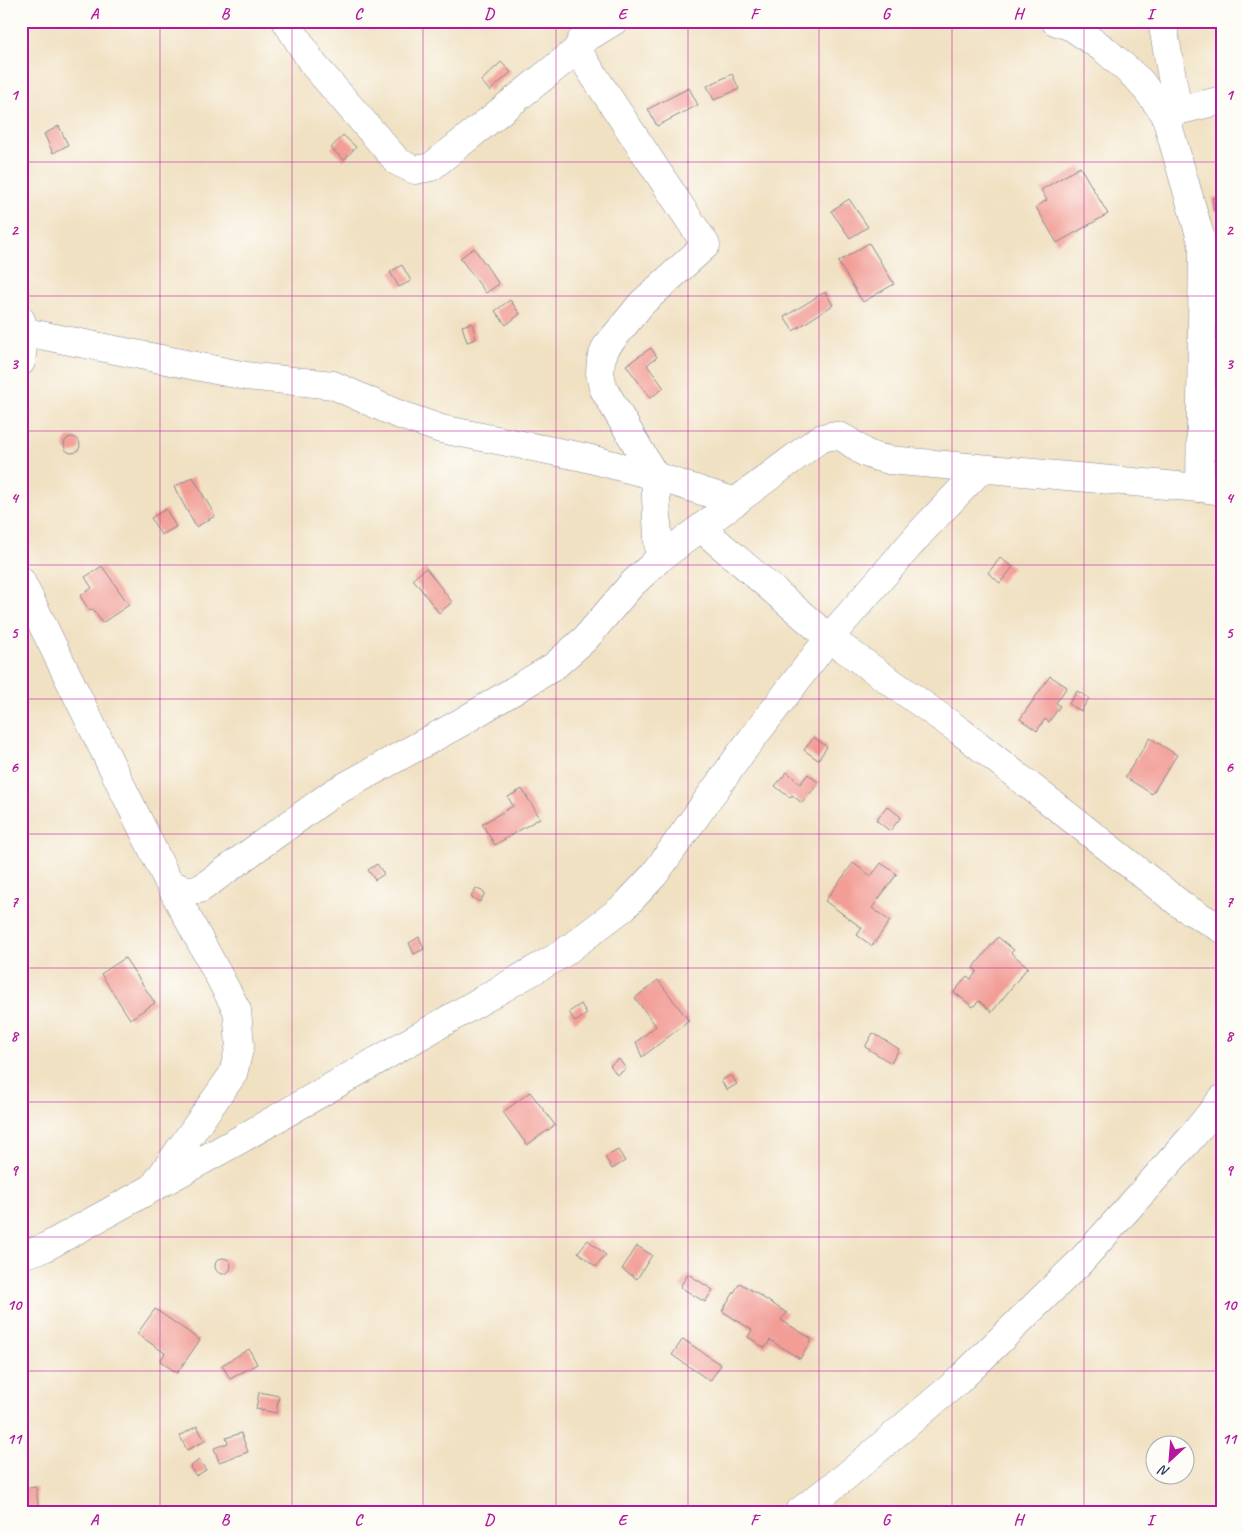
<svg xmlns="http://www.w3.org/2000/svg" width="1243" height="1533" viewBox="0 0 1243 1533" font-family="Caveat,sans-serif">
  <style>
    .building { fill: #f29d96 }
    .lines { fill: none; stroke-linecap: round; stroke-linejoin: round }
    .minor-casing { stroke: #868890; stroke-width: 29 }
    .minor { stroke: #fff; stroke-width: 28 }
    .grid { fill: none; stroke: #b5179e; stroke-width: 1; stroke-opacity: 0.55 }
    .neatline { fill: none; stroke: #b5179e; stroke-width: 2 }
    .grid-label { font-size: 16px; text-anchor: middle; font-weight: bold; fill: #b5179e }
  </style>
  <rect width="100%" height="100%" fill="#fdfcf7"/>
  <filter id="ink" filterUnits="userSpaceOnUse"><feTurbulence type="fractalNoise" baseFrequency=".02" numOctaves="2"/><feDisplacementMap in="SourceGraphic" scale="10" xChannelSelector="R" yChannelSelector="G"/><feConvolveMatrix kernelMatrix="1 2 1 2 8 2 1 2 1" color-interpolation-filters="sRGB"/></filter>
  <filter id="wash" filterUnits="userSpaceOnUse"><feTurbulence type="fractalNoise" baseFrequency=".0096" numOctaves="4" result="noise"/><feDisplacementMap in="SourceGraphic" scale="20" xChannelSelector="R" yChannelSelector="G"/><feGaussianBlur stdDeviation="1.12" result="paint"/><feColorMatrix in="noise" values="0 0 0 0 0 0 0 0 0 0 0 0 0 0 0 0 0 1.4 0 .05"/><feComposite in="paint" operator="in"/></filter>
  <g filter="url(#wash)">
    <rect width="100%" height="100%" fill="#f1e1c3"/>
    <g id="blocks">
      <g class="building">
        <path d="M501,62L511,72L490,91L481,81Z"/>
        <path d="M732,74L739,89L714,100L707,86Z"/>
        <path d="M689,88L698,105L657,126L648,109Z"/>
        <path d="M59,126L68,145L53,153L44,134Z"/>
        <path d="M343,135L356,147L344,160L331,148Z"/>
        <path d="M1080,167L1108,214L1057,243L1036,207L1047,200L1041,190Z"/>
        <path d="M1222,196V210L1214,211L1212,198Z"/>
        <path d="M849,199L868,227L850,238L831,211Z"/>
        <path d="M869,243L894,284L863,302L838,262Z"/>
        <path d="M474,248L499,284L486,293L460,258Z"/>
        <path d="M402,265L411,281L399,287L390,272Z"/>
        <path d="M825,292L833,305L793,331L784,317Z"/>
        <path d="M510,300L520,314L506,325L495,311Z"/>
        <path d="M472,323L476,339L467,342L462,326Z"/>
        <path d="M651,348L657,357L647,365L664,388L650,398L626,365Z"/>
        <circle cx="72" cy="445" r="8"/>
        <path d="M193,477L215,516L196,527L174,487Z"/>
        <path d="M166,509L176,527L161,535L151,518Z"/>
        <path d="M1000,558L1013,567L1000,583L988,573Z"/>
        <path d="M102,566L129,605L102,623L93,609L90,611L80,596L92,588L85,577Z"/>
        <path d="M426,568L452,602L439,613L413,579Z"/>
        <path d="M1050,676L1067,687L1056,703L1060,706L1049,722L1045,719L1037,731L1020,719Z"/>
        <path d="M1077,691L1089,698L1081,711L1069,704Z"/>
        <path d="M814,737L827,747L818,760L804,750Z"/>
        <path d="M1150,738L1177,755L1152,794L1125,777Z"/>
        <path d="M787,772L800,784L808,774L819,783L802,803L792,795L790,798L775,786Z"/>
        <path d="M522,789L540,818L495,845L482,824L513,806L508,797Z"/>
        <path d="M887,806L901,817L890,831L876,820Z"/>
        <path d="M853,863L871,876L881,863L897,874L872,908L890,921L872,946L857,935L862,928L825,901Z"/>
        <path d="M377,864L384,874L375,880L368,870Z"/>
        <path d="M476,888L485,893L480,902L471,897Z"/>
        <path d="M419,937L424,949L414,954L409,943Z"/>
        <path d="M998,937L1014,950L1011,953L1028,967L992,1012L979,1001L973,1007L954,992L967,976L971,979L977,971L973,968Z"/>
        <path d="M125,958L155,1003L130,1019L101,974Z"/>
        <path d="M658,980L689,1021L642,1057L636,1042L656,1026L635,998Z"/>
        <path d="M581,1004L587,1014L575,1022L569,1012Z"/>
        <path d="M873,1033L899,1049L891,1063L865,1047Z"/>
        <path d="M619,1059L626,1069L617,1075L610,1065Z"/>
        <path d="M731,1075L737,1084L727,1090L721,1081Z"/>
        <path d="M530,1092L555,1125L527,1145L503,1112Z"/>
        <path d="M618,1150L625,1161L612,1169L605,1157Z"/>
        <path d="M588,1240L606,1255L596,1267L578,1252Z"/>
        <path d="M637,1246L652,1255L637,1279L622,1269Z"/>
        <circle cx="223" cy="1266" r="8"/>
        <path d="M688,1274L713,1290L705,1302L680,1287Z"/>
        <path d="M740,1283L787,1313L781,1320L812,1339L800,1359L770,1340L765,1348L748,1337L752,1330L722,1311Z"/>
        <path d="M155,1309L200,1340L177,1373L160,1361L165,1353L137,1334Z"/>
        <path d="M683,1339L721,1365L710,1381L672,1355Z"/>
        <path d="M249,1349L257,1364L230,1379L222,1365Z"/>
        <path d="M259,1392L279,1396L276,1413L256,1409Z"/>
        <path d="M197,1426L205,1441L187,1450L180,1436Z"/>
        <path d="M241,1433L248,1452L219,1462L214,1448L228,1443L226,1438Z"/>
        <path d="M199,1460L206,1470L196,1476L190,1467Z"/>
        <path d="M36,1487L39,1512H23L21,1489Z"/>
      </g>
    </g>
  </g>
  <g filter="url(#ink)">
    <use href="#blocks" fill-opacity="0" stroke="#868890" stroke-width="1"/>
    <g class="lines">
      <g class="minor-casing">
        <g id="minor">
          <path d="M286,21L313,64L398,162L415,170L431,167L577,50"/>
          <path d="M614,21L581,41L577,50L706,245L642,303L606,347L601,360L600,373L603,388L655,476L659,559"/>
          <path d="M1055,21L1072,27L1105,50L1140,81L1165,114L1203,246L1200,488"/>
          <path d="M1162,21L1178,111"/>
          <path d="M1165,114L1222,100"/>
          <path d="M21,320L25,332L21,362"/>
          <path d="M25,332L246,376L333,385L395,413L441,429L583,457L655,476L736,502"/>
          <path d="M701,528L829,638L960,731L1184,907L1222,929"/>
          <path d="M21,581L169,883L237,1010L240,1045L233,1074L156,1183"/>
          <path d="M169,883L185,890L200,889L333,793L460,723L553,667L585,639L631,585L659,559L818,440C840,430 845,439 862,451C870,456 880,458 889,460L1200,488L1222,491"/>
          <path d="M21,1255L44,1248L241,1139L562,954L624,907L654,875L741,753L829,638L922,531L981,469"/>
          <path d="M799,1512L845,1477L958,1381L1080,1262L1191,1138L1222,1099"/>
        </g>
      </g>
      <use href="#minor" class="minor"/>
    </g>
  </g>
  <path class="grid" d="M160,21V1512M292,21V1512M423,21V1512M556,21V1512M688,21V1512M819,21V1512M952,21V1512M1084,21V1512M21,162H1222M21,296H1222M21,431H1222M21,565H1222M21,699H1222M21,834H1222M21,968H1222M21,1102H1222M21,1237H1222M21,1371H1222"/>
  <rect width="1243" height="1533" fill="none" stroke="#fdfcf7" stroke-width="55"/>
  <g transform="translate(1170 1460) rotate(206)"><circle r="24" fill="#fdfcf7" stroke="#a3aaba"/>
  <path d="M0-4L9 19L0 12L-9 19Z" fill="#b5179e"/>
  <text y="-8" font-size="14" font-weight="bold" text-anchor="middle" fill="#1b2f5e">N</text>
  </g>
  <rect x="28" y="28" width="1188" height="1478" class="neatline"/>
  <g class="grid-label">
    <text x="94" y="19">A</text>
    <text x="225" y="19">B</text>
    <text x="358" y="19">C</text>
    <text x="489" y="19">D</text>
    <text x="622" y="19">E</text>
    <text x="754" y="19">F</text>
    <text x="886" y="19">G</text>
    <text x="1018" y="19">H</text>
    <text x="1150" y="19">I</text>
    <text x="14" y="100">1</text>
    <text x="1229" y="100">1</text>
    <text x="14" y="235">2</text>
    <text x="1229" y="235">2</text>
    <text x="14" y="369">3</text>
    <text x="1229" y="369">3</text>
    <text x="14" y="503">4</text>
    <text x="1229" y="503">4</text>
    <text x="14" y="638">5</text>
    <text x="1229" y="638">5</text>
    <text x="14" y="772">6</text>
    <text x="1229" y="772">6</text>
    <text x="14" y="907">7</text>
    <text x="1229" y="907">7</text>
    <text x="14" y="1041">8</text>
    <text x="1229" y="1041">8</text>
    <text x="14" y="1175">9</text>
    <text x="1229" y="1175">9</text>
    <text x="14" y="1310">10</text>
    <text x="1229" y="1310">10</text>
    <text x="14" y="1444">11</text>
    <text x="1229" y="1444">11</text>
    <text x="94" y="1525">A</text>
    <text x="225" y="1525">B</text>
    <text x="358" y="1525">C</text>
    <text x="489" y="1525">D</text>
    <text x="622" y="1525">E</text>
    <text x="754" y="1525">F</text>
    <text x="886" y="1525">G</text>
    <text x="1018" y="1525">H</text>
    <text x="1150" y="1525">I</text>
  </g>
</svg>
